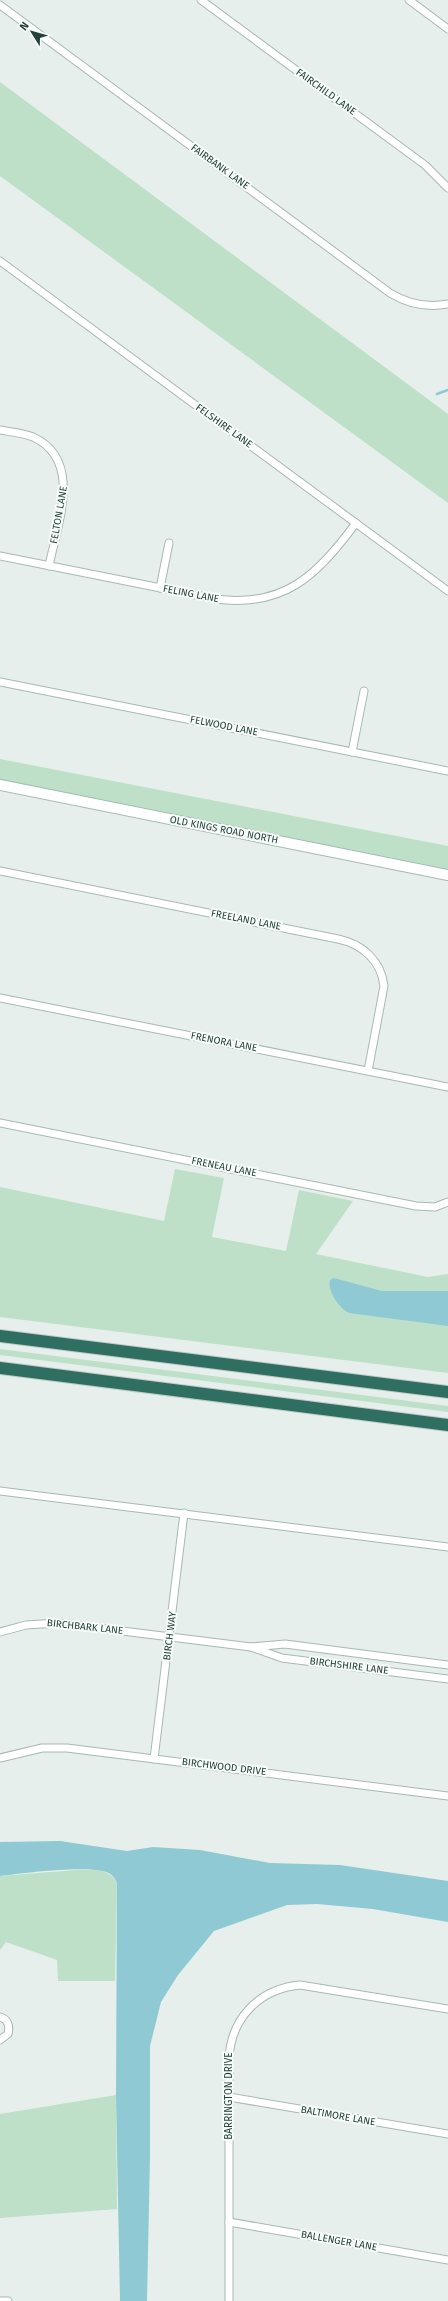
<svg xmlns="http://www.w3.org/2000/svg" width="448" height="2301" viewBox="0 0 448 2301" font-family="'Fira Sans',sans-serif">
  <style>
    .green { fill: #bfe0c8 }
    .water { fill: #8ec9d4 }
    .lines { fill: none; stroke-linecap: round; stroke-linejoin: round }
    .stream { stroke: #8ec9d4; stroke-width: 2.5 }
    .street-casing { stroke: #a8b8b2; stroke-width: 9 }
    .secondary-casing { stroke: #a4bbb3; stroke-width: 12 }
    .highway-casing { stroke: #c2cac8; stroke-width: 14 }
    .street { stroke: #fff; stroke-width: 7 }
    .secondary { stroke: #fff; stroke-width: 10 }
    .highway { stroke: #2f6f62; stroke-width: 12 }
    .labels { text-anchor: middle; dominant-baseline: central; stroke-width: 4; stroke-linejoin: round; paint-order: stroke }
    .street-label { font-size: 10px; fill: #24423a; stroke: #f7fbf9 }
  </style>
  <rect width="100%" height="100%" fill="#e6efeb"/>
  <g class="green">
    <path d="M0,82L448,414V503L0,176Z"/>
    <path d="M0,759L448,846V870L0,780Z"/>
    <path d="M175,1169L224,1178L212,1237L286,1251L299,1190L353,1201L316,1254L428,1277L448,1274V1373L0,1317V1187L164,1221Z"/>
    <path d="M0,1349L448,1406V1412L0,1355Z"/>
    <path d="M76,1870C91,1870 109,1867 117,1883L115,1981H58L57,1960L6,1942L0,1950V1876Z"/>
    <path d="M116,2095L117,2209L0,2218V2114Z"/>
  </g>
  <g class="water">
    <path d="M334,1278L382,1291H448V1326L349,1313C340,1309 327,1291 330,1280Z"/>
    <path d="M60,1841L127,1851L153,1847L200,1850L270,1863L340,1865L448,1881V1922L373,1909L317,1904L287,1905L214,1931L178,1975L161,2002L150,2046V2156L147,2301H120L116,2095L117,1883C115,1878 112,1874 106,1872C86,1865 23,1873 0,1876V1842Z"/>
  </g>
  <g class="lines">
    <path class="stream" d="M437,394L448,390"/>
    <g class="street-casing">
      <g id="street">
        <path d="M201,0L425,165L448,188"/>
        <path d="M409,0L448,29"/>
        <path d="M0,5L390,293C408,304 427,308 448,304"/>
        <path d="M0,261L448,591"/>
        <path d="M0,430C11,432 23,433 33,437C84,460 57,525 49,566"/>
        <path d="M0,556L216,599C285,608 317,575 356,523"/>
        <path d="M160,588L169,543"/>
        <path d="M0,682L448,771"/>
        <path d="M352,752L364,691"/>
        <path d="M0,871L338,939C362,944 381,960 384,986L368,1071"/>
        <path d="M0,998L448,1087"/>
        <path d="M0,1123L416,1206L435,1207L448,1202"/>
        <path d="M0,1491L448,1547"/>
        <path d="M0,1632L26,1625L58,1623L251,1647"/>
        <path d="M448,1665L285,1644L251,1647L282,1658L448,1679"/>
        <path d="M0,1758L42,1748H67L448,1796"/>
        <path d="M154,1759L184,1513"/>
        <path d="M0,2017C8,2019 10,2026 8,2034L0,2040"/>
        <path d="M229,2097L448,2134"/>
        <path d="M229,2222L448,2260"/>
        <path d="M1,2301H8"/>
        <path d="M229,2301V2059C231,2018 259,1989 300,1985L448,2009"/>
      </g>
    </g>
    <g class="secondary-casing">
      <path id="secondary" d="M0,785L448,875"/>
    </g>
    <g class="highway-casing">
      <g id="highway">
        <path d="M0,1336L448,1392"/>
        <path d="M0,1368L448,1425"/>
      </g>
    </g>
    <use href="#street" class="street"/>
    <use href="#secondary" class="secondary"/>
    <use href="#highway" class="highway"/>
  </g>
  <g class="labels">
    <g class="street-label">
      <text transform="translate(326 92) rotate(36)">FAIRCHILD LANE</text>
      <text transform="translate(220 167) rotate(36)">FAIRBANK LANE</text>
      <text transform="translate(224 426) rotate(36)">FELSHIRE LANE</text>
      <text transform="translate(59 515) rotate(-80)">FELTON LANE</text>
      <text transform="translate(191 594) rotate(11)">FELING LANE</text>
      <text transform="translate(224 726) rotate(11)">FELWOOD LANE</text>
      <text transform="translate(224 830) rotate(11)">OLD KINGS ROAD NORTH</text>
      <text transform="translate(246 920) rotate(11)">FREELAND LANE</text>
      <text transform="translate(224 1042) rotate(11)">FRENORA LANE</text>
      <text transform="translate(224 1167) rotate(11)">FRENEAU LANE</text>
      <text transform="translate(85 1627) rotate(6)">BIRCHBARK LANE</text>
      <text transform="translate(170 1636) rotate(-83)">BIRCH WAY</text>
      <text transform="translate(349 1666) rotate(7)">BIRCHSHIRE LANE</text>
      <text transform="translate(224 1767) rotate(7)">BIRCHWOOD DRIVE</text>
      <text transform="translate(229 2096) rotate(-90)">BARRINGTON DRIVE</text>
      <text transform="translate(338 2116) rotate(10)">BALTIMORE LANE</text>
      <text transform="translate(339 2241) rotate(10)">BALLENGER LANE</text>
    </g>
  </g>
  <g transform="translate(32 32) rotate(307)" stroke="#f7fbf9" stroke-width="3" paint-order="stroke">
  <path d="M0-3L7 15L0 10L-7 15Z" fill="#24423a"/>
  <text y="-6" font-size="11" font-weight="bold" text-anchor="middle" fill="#24423a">N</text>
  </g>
</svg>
